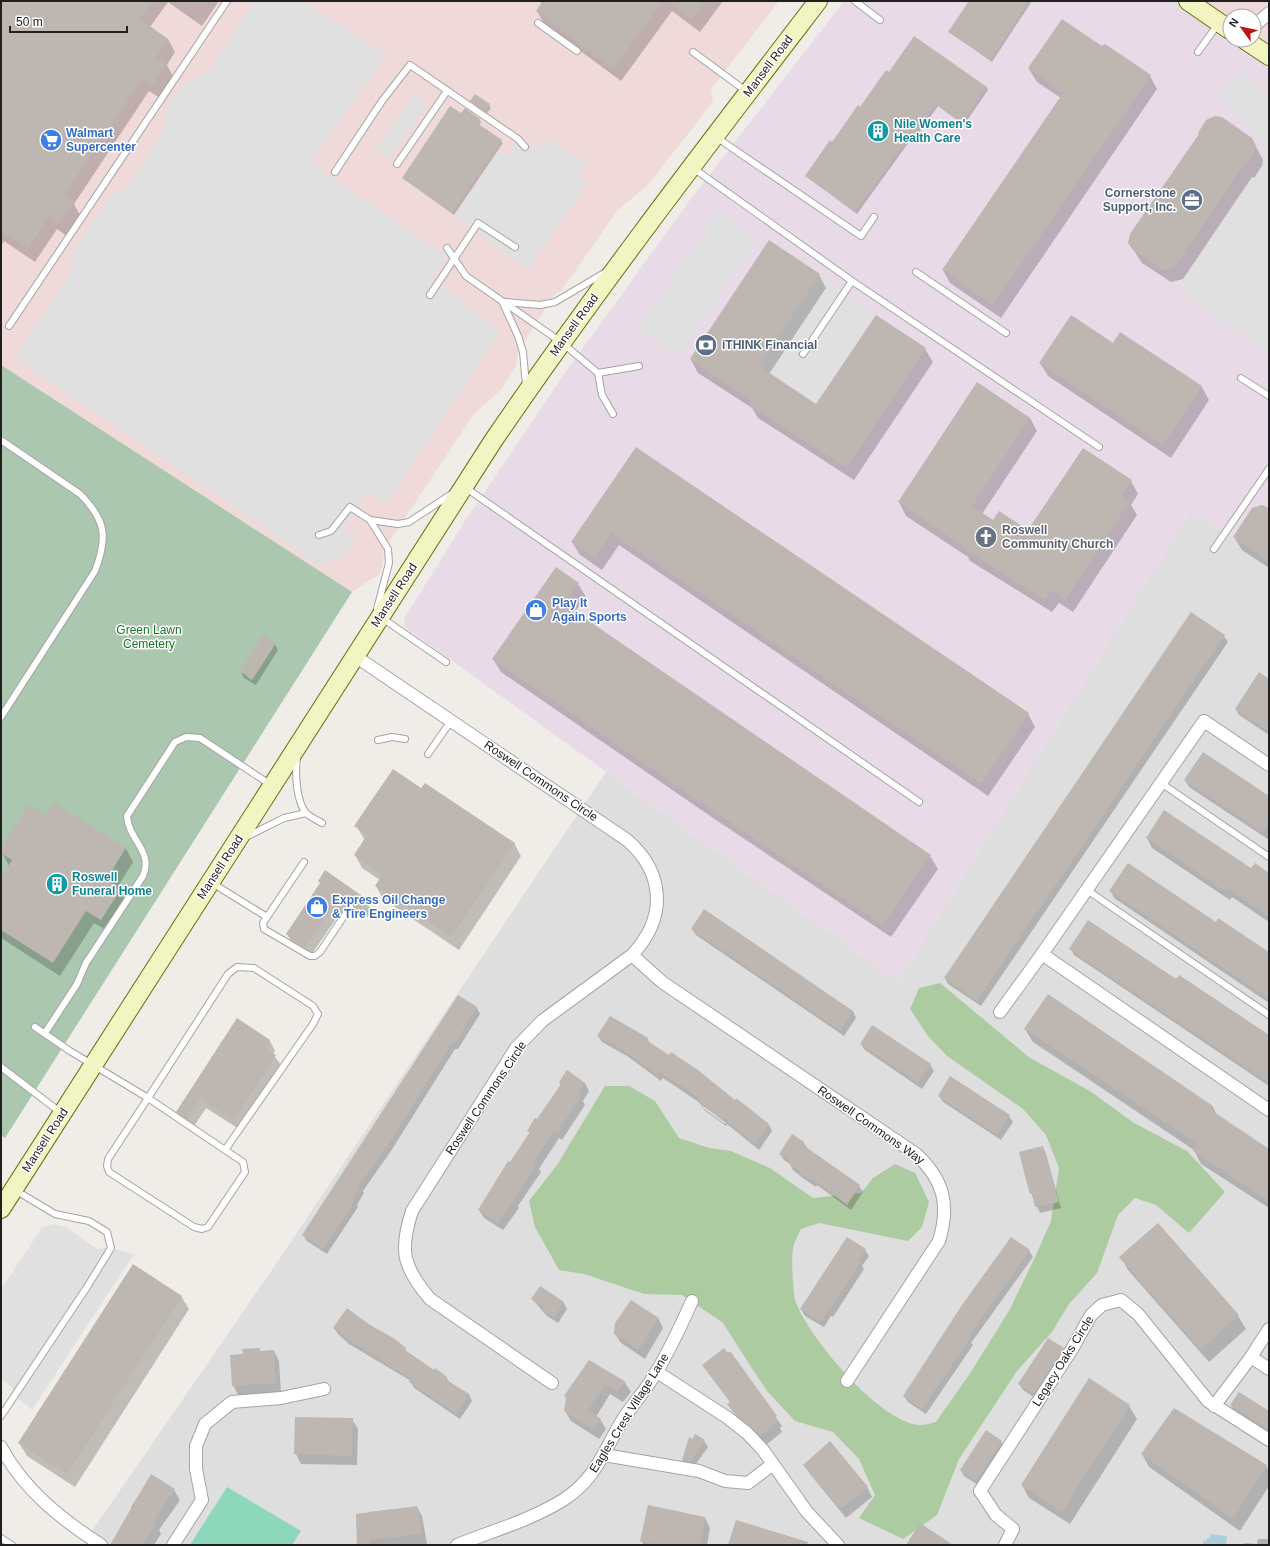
<svg xmlns="http://www.w3.org/2000/svg" width="1270" height="1546" viewBox="0 0 1270 1546" font-family="Helvetica,sans-serif">
  <style>
    .residential { fill: #dedede }
    .commercial { fill: #efdad9 }
    .industrial { fill: #e8dae6 }
    .forest { fill: #adcba0 }
    .cemetery { fill: #abc7af }
    .pitch { fill: #8dd7bb }
    .parking { fill: #e0e0e0 }
    .water { fill: #adcfd9 }
    .shadow { fill: #0003; fill-rule: evenodd }
    .building { fill: #bdb6b1 }
    .lines { fill: none; stroke-linecap: round; stroke-linejoin: round }
    .lane-casing { stroke: #a4a4a4; stroke-width: 8 }
    .street-casing { stroke: #a4a4a4; stroke-width: 14 }
    .secondary-casing { stroke: #65700f; stroke-width: 20 }
    .lane { stroke: #fff; stroke-width: 6 }
    .street { stroke: #fff; stroke-width: 12 }
    .secondary { stroke: #f2f4c2; stroke-width: 18 }
    .labels { text-anchor: middle; dominant-baseline: central; stroke-width: 3; stroke-linejoin: round; paint-order: stroke }
    .street-label { font-size: 12px; fill: #202020; stroke: #fff }
    .culture-label { font-size: 12px; font-weight: bold; fill: #0d838f; stroke: #fff; text-anchor: start }
    .shop-label { font-size: 12px; font-weight: bold; fill: #366cbe; stroke: #fff; text-anchor: start }
    .service-label { font-size: 12px; font-weight: bold; fill: #4e5e75; stroke: #fff; text-anchor: end }
    .worship-label { font-size: 12px; font-weight: bold; fill: #5b616d; stroke: #fff; text-anchor: start }
    .park-label { font-size: 12px; fill: #16771f; stroke: #fff }
  </style>
  <rect width="100%" height="100%" fill="#f0ede8"/>
  <path class="residential" d="M1191,511L1269,561V1545H98L90,1534L276,1264L606,772L898,982Z"/>
  <g class="commercial">
    <path d="M1,1H779L711,89L713,99L709,107L648,185L618,210L561,291L554,295L518,352L516,366L501,390L474,414L383,551L384,558L380,574L352,592L1,365Z"/>
    <path d="M1179,1H1269V32L1257,51L1254,40V16H1230V34Z"/>
  </g>
  <path class="industrial" d="M844,1H1179L1230,34V40H1240L1257,51L1269,32V561L1191,512L898,982L405,627L404,619L465,521L562,377L690,200Z"/>
  <path class="forest" d="M940,983L1030,1058L1090,1091L1134,1123L1187,1151L1225,1192L1189,1233L1156,1205L1135,1198L1118,1215L1097,1273L1069,1304L1052,1332L1017,1371L959,1459L937,1515L903,1539L859,1518L875,1495L859,1459L833,1432L795,1421L767,1391L753,1370L723,1323L682,1295L644,1294L584,1274L559,1270L535,1227L529,1201L557,1165L605,1086H629L655,1101L679,1138L709,1148L731,1151L770,1168L813,1198L861,1193L873,1178L895,1164L915,1173L929,1202L922,1227L908,1241L819,1223L801,1229C798,1235 794,1242 793,1249C791,1257 793,1295 796,1303C811,1340 878,1420 918,1425C924,1426 931,1423 936,1422L971,1372L1010,1309L1036,1255L1051,1221L1059,1168L1046,1135L1023,1109L947,1056L928,1036L910,1009L919,988Z"/>
  <path class="cemetery" d="M1,365L352,592L5,1138L1,1135Z"/>
  <path class="pitch" d="M227,1487L301,1531L292,1545H190Z"/>
  <g class="parking">
    <path d="M254,1H304L386,55L310,163L447,256L431,279L475,312L499,332L386,504L367,492L344,531L356,538L344,556L320,566L15,357L70,276L73,250L113,195L127,188L164,129L168,105L185,83L209,71Z"/>
    <path d="M1246,70L1269,97V354L1176,289L1269,152L1220,94Z"/>
    <path d="M414,94L428,104L390,158L376,149Z"/>
    <path d="M547,139L585,163L577,176L587,183L528,270L454,215L498,151L509,156L512,152L511,146L534,141L535,146L540,148Z"/>
    <path d="M718,213L757,240L677,357L638,330Z"/>
    <path d="M820,274L875,315L816,404L759,366Z"/>
    <path d="M53,1224L66,1227L97,1249L111,1248L134,1254L32,1410L15,1396L11,1387L1,1378V1289L42,1228Z"/>
  </g>
  <path class="water" d="M1210,1534L1227,1536L1226,1544L1203,1545V1541H1206L1207,1538H1210Z"/>
  <g class="shadow">
    <path d="M1,1H219L202,26L168,2L150,27L168,39L175,52L167,65L174,78L160,98L149,91L74,204L80,215L67,236L57,229L35,262L4,241L1,246Z"/>
    <path d="M539,1H723L700,32L672,11L621,81L544,24L537,11L542,4Z"/>
    <path d="M970,1H1032L992,62L950,32Z"/>
    <path d="M1102,47L1150,76L1157,89L1001,318L950,283L943,270L1061,98L1037,82L1029,69Z"/>
    <path d="M987,87L988,90L964,125L938,106L911,144L909,142L857,214L806,176L861,108Z"/>
    <path d="M475,95L489,105L491,108L487,113L473,103L471,101Z"/>
    <path d="M462,114L479,119L481,122L479,125L503,143L454,215L403,178Z"/>
    <path d="M1252,139L1263,160L1262,166L1254,178L1252,177L1183,279L1171,282L1142,263L1129,243Z"/>
    <path d="M819,275L826,288L769,374L817,405L925,349L933,362L854,480L758,418L752,408L698,373L691,360Z"/>
    <path d="M1121,333L1202,387L1209,400L1171,458L1048,376L1040,363L1113,344Z"/>
    <path d="M977,384L1030,418L1037,431L982,514L994,521L1028,531L1131,481L1138,494L1131,505L1137,515L1073,612L1059,603L1052,612L970,561L968,557L906,516L899,502Z"/>
    <path d="M636,448L1028,714L1035,727L988,796L619,545L602,570L580,555L572,542Z"/>
    <path d="M1269,510V568L1242,550L1234,537Z"/>
    <path d="M578,584L586,597L574,613L930,856L938,869L891,937L713,818L501,672L493,659Z"/>
    <path d="M1224,636L1228,642L981,1006L948,984L945,978Z"/>
    <path d="M275,644L278,650L256,685L244,678L241,671Z"/>
    <path d="M1269,680V735L1239,715L1236,709Z"/>
    <path d="M1185,780L1269,797V840L1189,787Z"/>
    <path d="M422,789L514,843L521,856L459,950L383,899L376,886L380,880L362,868L355,855L365,840L356,826Z"/>
    <path d="M54,803L126,849L133,862L117,888L127,903L109,932L94,923L60,976L1,938V879L9,866L1,850L46,816Z"/>
    <path d="M1147,838L1269,874V922L1232,897L1230,900L1152,848Z"/>
    <path d="M321,884L364,899L370,908L368,917L361,915L357,911L352,913H340L311,955L292,943L287,934Z"/>
    <path d="M1111,891L1269,953V1003L1114,898Z"/>
    <path d="M692,929L853,1011L856,1018L844,1036L696,935Z"/>
    <path d="M1071,949L1269,1036V1086L1074,955Z"/>
    <path d="M1048,995L1213,1107L1218,1117L1269,1150V1208L1201,1164L1194,1150L1033,1042L1025,1029Z"/>
    <path d="M458,996L477,1008L480,1014L458,1049H455L391,1151L363,1191L364,1193L357,1205L358,1207L327,1254L307,1241L303,1235Z"/>
    <path d="M237,1020L270,1041L275,1051L273,1054L281,1065L239,1129L206,1108L193,1128L183,1121L177,1112Z"/>
    <path d="M598,1036L647,1038L650,1043L735,1102L736,1099L769,1125L772,1131L759,1150L727,1124L726,1126L704,1110L700,1103L663,1078L661,1081L627,1056L602,1042ZM703,1105L726,1123L725,1124L703,1108Z"/>
    <path d="M861,1044L930,1065L934,1071L922,1089L865,1050Z"/>
    <path d="M951,1078L1009,1116L1013,1122L1001,1140L943,1102L939,1096Z"/>
    <path d="M560,1082L585,1083L589,1091L583,1101L585,1105L562,1140L559,1138L539,1169L541,1172L518,1206L519,1208L503,1230L484,1218L479,1210L530,1133L528,1131L538,1121L561,1085Z"/>
    <path d="M792,1135L804,1143L808,1150L859,1186L863,1192L851,1210L817,1185L816,1187L804,1179L793,1170L790,1164L784,1160L780,1154Z"/>
    <path d="M1043,1147L1046,1154L1061,1208L1040,1213L1031,1193Z"/>
    <path d="M1158,1224L1238,1316L1246,1329L1209,1362L1128,1270L1121,1257Z"/>
    <path d="M865,1250L869,1256L862,1266L864,1269L833,1317L831,1316L824,1327L805,1316L801,1309Z"/>
    <path d="M1029,1251L1033,1257L971,1343L973,1345L926,1414L908,1402L904,1396Z"/>
    <path d="M181,1296L189,1309L75,1487L27,1456L19,1443Z"/>
    <path d="M532,1299L563,1302L567,1309L558,1323L547,1316Z"/>
    <path d="M658,1318L663,1328L645,1359L621,1343L615,1334Z"/>
    <path d="M369,1326L405,1349L408,1354L434,1372L446,1377L450,1383L469,1394L472,1401L460,1419L414,1388L411,1381L349,1344L338,1334L334,1328Z"/>
    <path d="M259,1349L261,1352L274,1351L279,1361L281,1393L238,1395L233,1385L244,1355Z"/>
    <path d="M1063,1349L1067,1355L1038,1400L1023,1390L1019,1384Z"/>
    <path d="M730,1352L782,1426L780,1428L782,1432L766,1445L741,1423L728,1404L731,1403L704,1365Z"/>
    <path d="M589,1361L625,1383L631,1392L623,1402L610,1394L596,1417L600,1419L606,1429L599,1439L571,1421L565,1411Z"/>
    <path d="M1231,1405L1269,1412V1434L1234,1411Z"/>
    <path d="M1129,1406L1137,1419L1070,1524L1029,1498L1022,1485Z"/>
    <path d="M296,1418L352,1419L358,1429L357,1465L301,1464L296,1454Z"/>
    <path d="M689,1439L704,1441L708,1447L693,1468L686,1467L683,1460Z"/>
    <path d="M1001,1442L1005,1448L980,1486L964,1476L961,1470Z"/>
    <path d="M1142,1454L1266,1466L1269,1471V1486L1240,1531L1149,1467Z"/>
    <path d="M804,1465L867,1487L872,1497L846,1518L810,1474Z"/>
    <path d="M151,1476L174,1490L180,1500L159,1530L161,1534L154,1545H116L133,1510L131,1507Z"/>
    <path d="M648,1506L705,1518L710,1528L707,1545H644L641,1541Z"/>
    <path d="M417,1507L422,1516L427,1544L358,1545L368,1512Z"/>
    <path d="M1258,1539H1269V1545H1244L1245,1543L1257,1544Z"/>
  </g>
  <g class="building">
    <path d="M1,1H152L140,19L168,39L156,57L167,64L160,75L152,86L142,79L64,195L74,201L66,213L59,223L49,217L28,249L1,232Z"/>
    <path d="M543,1H663L613,69L536,11Z"/>
    <path d="M667,1H706L692,20Z"/>
    <path d="M969,1H1029L990,60L948,32Z"/>
    <path d="M1062,19L1102,46L1105,44L1151,75L993,305L942,270L1063,93L1028,68Z"/>
    <path d="M914,36L987,87L962,123L936,104L910,142L907,140L855,212L805,176L830,140L832,142L858,105L860,107L886,70L889,72Z"/>
    <path d="M475,94L490,104L485,111L470,101Z"/>
    <path d="M450,106L461,113L465,108L480,119L477,123L502,140L452,213L402,178Z"/>
    <path d="M1215,116L1222,117L1252,138L1256,146L1255,152L1246,166L1244,164L1185,253L1186,254L1173,268L1164,270L1133,250L1128,243L1130,234L1199,134L1198,133L1206,120Z"/>
    <path d="M769,240L820,274L759,366L816,404L876,315L926,348L847,468L749,405L752,401L690,359Z"/>
    <path d="M1071,315L1113,343L1120,332L1202,386L1163,445L1039,363Z"/>
    <path d="M977,382L1030,418L972,506L993,520L999,511L1028,530L1083,448L1132,480L1122,496L1130,501L1065,600L1051,590L1045,600L962,548L963,546L898,502Z"/>
    <path d="M636,447L1029,713L981,784L611,533L595,558L571,542Z"/>
    <path d="M1262,505L1269,508V561L1233,537L1252,508Z"/>
    <path d="M556,567L579,583L564,604L931,855L883,925L704,805L492,659Z"/>
    <path d="M1191,612L1225,635L977,1001L944,978Z"/>
    <path d="M263,635L276,643L252,680L240,671Z"/>
    <path d="M1259,672L1269,679V732L1235,709Z"/>
    <path d="M1203,752L1269,796V822L1262,832L1184,780Z"/>
    <path d="M393,769L421,788L425,783L515,843L451,937L375,886L382,875L354,855L367,835L354,826Z"/>
    <path d="M54,802L126,848L106,880L121,889L101,920L86,911L53,963L1,930V877L12,860L1,853V848L29,804L46,815Z"/>
    <path d="M1164,810L1251,868L1255,863L1269,873V917L1226,887L1224,891L1146,838Z"/>
    <path d="M1128,863L1216,922L1218,918L1269,952V999L1109,891Z"/>
    <path d="M325,870L365,898L363,908L354,906L351,903L346,904L338,903L336,906L334,904L305,947L286,934L320,883L318,881Z"/>
    <path d="M704,909L853,1011L840,1031L691,929Z"/>
    <path d="M1088,920L1176,979L1179,975L1269,1035V1083L1069,949Z"/>
    <path d="M1048,994L1213,1106L1211,1110L1269,1149V1201L1193,1151L1197,1144L1024,1029Z"/>
    <path d="M458,995L477,1007L455,1043H452L388,1145L359,1185L361,1186L353,1199L355,1200L323,1249L302,1235Z"/>
    <path d="M610,1016L648,1038L646,1040L669,1055L671,1052L698,1070L735,1100L736,1098L769,1124L755,1144L723,1118L722,1120L699,1103L700,1100L689,1091L659,1072L657,1075L623,1050L597,1036Z"/>
    <path d="M237,1018L270,1040L265,1048L276,1055L234,1120L200,1099L187,1119L176,1112Z"/>
    <path d="M872,1025L931,1064L918,1083L860,1044Z"/>
    <path d="M567,1070L585,1083L578,1094L581,1096L557,1133L554,1131L534,1162L537,1164L514,1198L515,1199L498,1223L478,1210L508,1161L510,1162L530,1132L527,1131L535,1118L537,1119L561,1084L559,1082Z"/>
    <path d="M950,1076L1010,1115L997,1135L938,1096Z"/>
    <path d="M792,1134L804,1142L803,1145L860,1185L847,1205L813,1179L812,1181L799,1173L800,1171L789,1164L790,1161L779,1154Z"/>
    <path d="M1043,1146L1059,1202L1035,1207L1032,1194H1030L1026,1180L1019,1152Z"/>
    <path d="M1158,1223L1239,1315L1201,1350L1119,1257Z"/>
    <path d="M847,1237L866,1249L858,1261L861,1262L837,1298L838,1299L820,1322L800,1309Z"/>
    <path d="M1011,1237L1030,1250L968,1337L970,1338L922,1409L903,1396L962,1305Z"/>
    <path d="M133,1264L182,1296L67,1474L18,1443Z"/>
    <path d="M540,1286L564,1302L554,1317L542,1310L544,1307L531,1299Z"/>
    <path d="M631,1300L659,1318L639,1350L614,1334L615,1323Z"/>
    <path d="M347,1308L370,1325L395,1339L406,1348L405,1350L434,1370L435,1368L447,1377L445,1379L469,1394L456,1414L409,1382L411,1379L344,1337L345,1336L333,1328Z"/>
    <path d="M1048,1338L1064,1348L1034,1394L1018,1384Z"/>
    <path d="M260,1348V1351L274,1350L276,1383L232,1386L230,1355L243,1354L242,1349Z"/>
    <path d="M724,1348L728,1353L730,1351L777,1416L774,1418L778,1422L760,1436L734,1413L727,1404L730,1402L702,1365Z"/>
    <path d="M589,1360L626,1382L617,1392L605,1385L588,1410L601,1419L593,1430L564,1411L566,1398L564,1396Z"/>
    <path d="M1089,1378L1130,1405L1062,1512L1021,1485Z"/>
    <path d="M1239,1392L1269,1411V1430L1230,1405Z"/>
    <path d="M1174,1408L1267,1465L1233,1519L1141,1454Z"/>
    <path d="M295,1417L353,1418L352,1456L294,1454Z"/>
    <path d="M986,1430L1002,1441L976,1481L960,1470Z"/>
    <path d="M695,1434L705,1440L690,1462L682,1460L689,1437L692,1439Z"/>
    <path d="M830,1441L868,1487L840,1509L803,1465Z"/>
    <path d="M151,1474L175,1489L154,1521L156,1523L142,1545H110Z"/>
    <path d="M648,1505L705,1517L700,1545H660L640,1541Z"/>
    <path d="M417,1506L422,1534L370,1540V1545H357L356,1514Z"/>
    <path d="M736,1520L808,1542L807,1545H728Z"/>
    <path d="M920,1523L953,1545H906Z"/>
  </g>
  <g class="lines">
    <g class="lane-casing">
      <g id="lane">
        <path d="M855,1L880,20"/>
        <path d="M538,23L577,51"/>
        <path d="M693,52L746,91"/>
        <path d="M1198,52L1218,24"/>
        <path d="M716,137L861,236L874,217"/>
        <path d="M397,164L447,91"/>
        <path d="M693,168L852,281L1099,447"/>
        <path d="M335,172L382,101L410,65L518,139L525,147"/>
        <path d="M447,248L466,276L561,342L598,373L602,395L613,414"/>
        <path d="M916,272L1006,333"/>
        <path d="M430,295L478,223L515,247"/>
        <path d="M506,302L540,305L555,302L606,272"/>
        <path d="M503,303L518,336L523,352L526,385"/>
        <path d="M9,326L227,1"/>
        <path d="M803,354L852,281"/>
        <path d="M598,373L639,366"/>
        <path d="M1241,378L1269,396"/>
        <path d="M1,440L80,494C106,520 108,537 95,571L1,717"/>
        <path d="M466,488L919,802"/>
        <path d="M319,535L331,531L350,507L370,520"/>
        <path d="M1214,549L1269,469"/>
        <path d="M377,609L389,563L388,549L370,520L398,524L409,522L453,493"/>
        <path d="M382,618L446,662"/>
        <path d="M378,740L392,737L405,739"/>
        <path d="M428,754L451,721"/>
        <path d="M297,758C295,772 296,801 306,813C310,817 317,820 322,823"/>
        <path d="M1161,783L1269,857"/>
        <path d="M246,837L284,818L306,813"/>
        <path d="M212,883L267,917L263,923L264,929L310,956H315L320,952L350,907"/>
        <path d="M1087,890L1269,1015"/>
        <path d="M267,917L304,862"/>
        <path d="M35,1027L70,1051L148,1098L228,974L237,967L254,968L313,1006L318,1014L313,1024L225,1150L148,1098L108,1159L107,1166L109,1172L194,1227L202,1229L208,1227L245,1172L243,1162L225,1150"/>
        <path d="M45,1033L77,984L86,963L143,876C154,852 128,839 127,816L175,742L186,737L200,738L271,785"/>
        <path d="M1,1067L60,1112"/>
        <path d="M1,1416L87,1287L111,1248L107,1232L89,1221L55,1214L15,1190"/>
        <path d="M1,1538L12,1545"/>
      </g>
    </g>
    <g class="street-casing">
      <g id="street">
        <path d="M1254,26L1269,13"/>
        <path d="M355,656L627,840C665,873 667,918 632,955L542,1021L516,1048L412,1211C399,1251 403,1267 430,1299L552,1383"/>
        <path d="M1269,765L1204,721L1042,954L1269,1110"/>
        <path d="M632,955L662,982L916,1154C944,1180 950,1205 939,1241L847,1381"/>
        <path d="M1000,1012L1042,954"/>
        <path d="M1251,1357L1269,1369"/>
        <path d="M657,1372L728,1418L747,1433L763,1450L807,1512L838,1545"/>
        <path d="M1214,1406L1251,1357L1269,1329"/>
        <path d="M1,1447C24,1490 61,1519 101,1545"/>
        <path d="M604,1455L699,1471L725,1481L748,1483L773,1464"/>
        <path d="M173,1545L202,1500L196,1469V1446L205,1424L232,1402L281,1398L324,1389"/>
        <path d="M457,1545C492,1531 531,1520 563,1500C596,1479 603,1452 622,1421C631,1406 643,1394 652,1379C668,1354 680,1328 692,1301"/>
        <path d="M1005,1545L1013,1529L996,1515L980,1491L1072,1349L1091,1315L1102,1305L1121,1300L1138,1314L1208,1401L1269,1440"/>
      </g>
    </g>
    <g class="secondary-casing">
      <g id="secondary">
        <path d="M1188,1L1230,30"/>
        <path d="M1245,40L1269,56"/>
        <path d="M1,1209L493,441C596,290 707,146 818,1"/>
      </g>
    </g>
    <use href="#lane" class="lane"/>
    <use href="#street" class="street"/>
    <use href="#secondary" class="secondary"/>
  </g>
  <defs>
    <g id="building-disc" transform="scale(1.15)"><circle r="9.5" fill="#0f9aa8" stroke="#fff"/><path d="M-4-6H4V6H1V3H-1V6H-4ZM-2.5-4.3h1.7v1.8h-1.7ZM.8-4.3h1.7v1.8H.8ZM-2.5-1h1.7V.8h-1.7ZM.8-1h1.7V.8H.8Z" fill="#fff"/></g>
    <g id="supermarket-disc" transform="scale(1.15)"><circle r="9.5" fill="#3f7fe0" stroke="#fff"/><path d="M-6-5.5h2.5l.6 2H6L4.5 2H-2.5L-4.4-4H-6ZM-1.5 3.2a1.3 1.3 0 1 0 .1 0ZM3 3.2a1.3 1.3 0 1 0 .1 0Z" fill="#fff"/></g>
    <g id="office-disc" transform="scale(1.15)"><circle r="9.5" fill="#5c6f8a" stroke="#fff"/><path d="M-6-3h4V-5.5h4V-3h4V5H-6ZM-1-4.5V-3h2v-1.5ZM-6 0V1H6V0Z" fill="#fff"/></g>
    <g id="bank-disc" transform="scale(1.15)"><circle r="9.5" fill="#5c6f8a" stroke="#fff"/><path d="M-6-4H6V4H-6ZM0-2.3a2.3 2.3 0 1 0 0 4.6a2.3 2.3 0 1 0 0-4.6Z" fill="#fff"/></g>
    <g id="church-disc" transform="scale(1.15)"><circle r="9.5" fill="#6b7280" stroke="#fff"/><path d="M-1.2-6h2.4v3.5h3.3v2.4h-3.3V6h-2.4V-.1h-3.3v-2.4h3.3Z" fill="#fff"/></g>
    <g id="shop-disc" transform="scale(1.15)"><circle r="9.5" fill="#3f7fe0" stroke="#fff"/><path d="M-5-2.5h2.3a2.7 3.5 0 0 1 5.4 0H5L5.5 6h-11ZM-1.5-2.5h3a1.5 2.3 0 0 0-3 0Z" fill="#fff"/></g>
  </defs>
  <g fill-rule="evenodd">
    <use href="#building-disc" x="878" y="131"/>
    <use href="#supermarket-disc" x="51" y="140"/>
    <use href="#office-disc" x="1192" y="200"/>
    <use href="#bank-disc" x="706" y="345"/>
    <use href="#church-disc" x="986" y="537"/>
    <use href="#shop-disc" x="536" y="610"/>
    <use href="#building-disc" x="57" y="884"/>
    <use href="#shop-disc" x="317" y="907"/>
  </g>
  <g class="labels">
    <g class="street-label">
      <text transform="translate(768 66) rotate(-53)">Mansell Road</text>
      <text transform="translate(574 325) rotate(-54)">Mansell Road</text>
      <text transform="translate(394 595) rotate(-57)">Mansell Road</text>
      <text transform="translate(541 781) rotate(34)">Roswell Commons Circle</text>
      <text transform="translate(220 867) rotate(-57)">Mansell Road</text>
      <text transform="translate(486 1098) rotate(-56)">Roswell Commons Circle</text>
      <text transform="translate(871 1125) rotate(35)">Roswell Commons Way</text>
      <text transform="translate(45 1140) rotate(-57)">Mansell Road</text>
      <text transform="translate(1063 1361) rotate(-58)">Legacy Oaks Circle</text>
      <text transform="translate(629 1413) rotate(-58)">Eagles Crest Village Lane</text>
    </g>
    <g class="culture-label">
      <text x="894" y="124">Nile Women's<tspan x="894" dy="14">Health Care</tspan></text>
      <text x="72" y="877">Roswell<tspan x="72" dy="14">Funeral Home</tspan></text>
    </g>
    <g class="shop-label">
      <text x="66" y="133">Walmart<tspan x="66" dy="14">Supercenter</tspan></text>
      <text x="552" y="603">Play It<tspan x="552" dy="14">Again Sports</tspan></text>
      <text x="332" y="900">Express Oil Change<tspan x="332" dy="14">&amp; Tire Engineers</tspan></text>
    </g>
    <g class="service-label">
      <text x="1176" y="193">Cornerstone<tspan x="1176" dy="14">Support, Inc.</tspan></text>
      <text x="722" y="345" text-anchor="start">iTHINK Financial</text>
    </g>
    <g class="worship-label">
      <text x="1002" y="530">Roswell<tspan x="1002" dy="14">Community Church</tspan></text>
    </g>
    <g class="park-label">
      <text x="149" y="630">Green Lawn<tspan x="149" dy="14">Cemetery</tspan></text>
    </g>
  </g>
  <rect width="1270" height="1546" fill="none" stroke="#202020" stroke-width="4"/>
  <g transform="translate(1242 28) rotate(303)"><circle r="19" fill="#ffffff" stroke="#a6a6a6"/>
  <path d="M0-3L7 15L0 10L-7 15Z" fill="#be1312"/>
  <text y="-6" font-size="11" font-weight="bold" text-anchor="middle" fill="#202020">N</text>
  </g>
  <path d="M10 26v6h117v-6" fill="none" stroke="#202020" stroke-width="2"/>
  <text x="16" y="26" font-size="12" fill="#202020" stroke="#ffffff" stroke-width="3" paint-order="stroke">50 m</text>
</svg>
